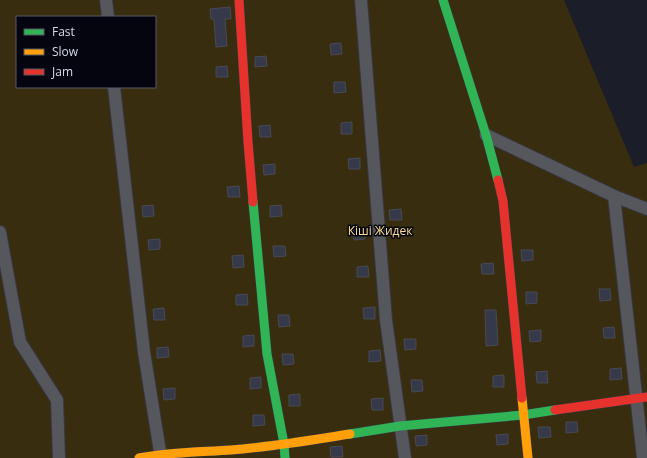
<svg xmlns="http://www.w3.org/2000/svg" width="647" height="458" viewBox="0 0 647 458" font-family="'Open Sans',sans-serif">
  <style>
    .green { fill: #382d0e; fill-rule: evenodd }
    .building { fill: #363949; stroke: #484a55 }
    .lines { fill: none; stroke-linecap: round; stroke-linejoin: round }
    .street-casing { stroke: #363843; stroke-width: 14 }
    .fast-casing { stroke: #363843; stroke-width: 10 }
    .slow-casing { stroke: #363843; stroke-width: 10 }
    .jam-casing { stroke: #363843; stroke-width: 10 }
    .street { stroke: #56575c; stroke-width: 12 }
    .fast { stroke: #30b455; stroke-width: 9 }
    .slow { stroke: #ff9f0a; stroke-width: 9 }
    .jam { stroke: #e5322d; stroke-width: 9 }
    .labels { text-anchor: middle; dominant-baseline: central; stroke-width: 3; stroke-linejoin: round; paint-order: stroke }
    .park-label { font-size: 12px; fill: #fdde94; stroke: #04050e }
  </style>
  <rect width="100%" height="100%" fill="#1b1d29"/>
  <path class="green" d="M0,0H564L634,167L647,163V458H0ZM17,17H155V87H17Z"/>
  <g class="building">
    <path d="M230,7L231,19H225L227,46L216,47L214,19H211L210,9Z"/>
    <path d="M341,43L342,54L331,55L330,44Z"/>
    <path d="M266,56L267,66L255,67V57Z"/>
    <path d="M227,66L228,77H216V67Z"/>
    <path d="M334,82H345L346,92L334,93Z"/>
    <path d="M352,122V134H341V123Z"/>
    <path d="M270,125L271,137H260L259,126Z"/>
    <path d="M360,158V169H349L348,159Z"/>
    <path d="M275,164V174L264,175L263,165Z"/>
    <path d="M239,186L240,197H228L227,187Z"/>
    <path d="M153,205L154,216L143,217L142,206Z"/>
    <path d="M281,205L282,216L270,217V206Z"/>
    <path d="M401,209L402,220H390L389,210Z"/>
    <path d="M353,228H364L365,239L354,240Z"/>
    <path d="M160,239V249L149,250L148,240Z"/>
    <path d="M273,246H285L286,256L274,257Z"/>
    <path d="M521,250H533V260L522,261Z"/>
    <path d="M243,255L244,267L233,268L232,256Z"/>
    <path d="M493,263L494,274H482L481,264Z"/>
    <path d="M368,266L369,277H357V267Z"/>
    <path d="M599,289H610L611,300L600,301Z"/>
    <path d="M526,292H537V303L526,304Z"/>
    <path d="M247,294L248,305H236V295Z"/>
    <path d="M375,307V319H364L363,308Z"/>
    <path d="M164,308L165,320H154L153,309Z"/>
    <path d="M485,310H496L498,345L486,346Z"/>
    <path d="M278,315H289L290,326L279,327Z"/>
    <path d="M614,327L615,338H604L603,328Z"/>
    <path d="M541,330V341L530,342L529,331Z"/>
    <path d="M254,335V346L243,347V336Z"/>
    <path d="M404,339H416V349L405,350Z"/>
    <path d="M168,347L169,357L157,358V348Z"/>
    <path d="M380,350L381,361L369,362V351Z"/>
    <path d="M282,354H293L294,364L283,365Z"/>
    <path d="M621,368L622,379L610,380V369Z"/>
    <path d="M547,371L548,383H537L536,372Z"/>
    <path d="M504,375V387H493V376Z"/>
    <path d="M261,377V388L250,389V378Z"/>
    <path d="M411,380H422L423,391L412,392Z"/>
    <path d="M175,388V399L164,400L163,389Z"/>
    <path d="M300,394V406H289V395Z"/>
    <path d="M383,398V410H372L371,399Z"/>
    <path d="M253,415H264L265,425L253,426Z"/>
    <path d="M566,422H577L578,432L566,433Z"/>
    <path d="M538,427H550L551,437L539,438Z"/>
    <path d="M508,434V444L497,445L496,435Z"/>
    <path d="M427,435V445L416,446L415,436Z"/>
    <path d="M342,446L343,457H331L330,447Z"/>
  </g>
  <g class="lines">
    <g class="street-casing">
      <g id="street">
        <path d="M106,0L108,17"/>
        <path d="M361,0L386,320L405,458"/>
        <path d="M114,87L144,352L161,458"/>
        <path d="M486,135L614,196L647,209"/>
        <path d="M614,196L643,458"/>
        <path d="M0,232L20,342L57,400L59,458"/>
      </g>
    </g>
    <g class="fast-casing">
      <g id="fast">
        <path d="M443,0L486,135L498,180"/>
        <path d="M253,202L267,354L284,444L285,458"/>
        <path d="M350,434L400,426L523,415L555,410"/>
      </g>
    </g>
    <g class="slow-casing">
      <g id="slow">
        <path d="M522,398L528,458"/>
        <path d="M139,458C170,452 200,452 231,450C271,447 311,440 350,434"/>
      </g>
    </g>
    <g class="jam-casing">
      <g id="jam">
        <path d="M239,0L248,142L253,202"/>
        <path d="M498,180L503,201L522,398"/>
        <path d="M555,410L647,397"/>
      </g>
    </g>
    <use href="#street" class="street"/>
    <use href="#fast" class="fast"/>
    <use href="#slow" class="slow"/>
    <use href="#jam" class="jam"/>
  </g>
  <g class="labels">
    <g class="park-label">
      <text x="380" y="230">Кіші Жидек</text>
    </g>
  </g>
  <rect x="16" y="16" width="140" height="72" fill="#04050e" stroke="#585a66"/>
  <rect x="24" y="29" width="20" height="6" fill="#30b455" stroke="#585a66"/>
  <text x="52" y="36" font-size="12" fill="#d6daea">Fast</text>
  <rect x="24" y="49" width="20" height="6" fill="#ff9f0a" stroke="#585a66"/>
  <text x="52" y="56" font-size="12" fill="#d6daea">Slow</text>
  <rect x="24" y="69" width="20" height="6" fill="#e5322d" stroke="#585a66"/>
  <text x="52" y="76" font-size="12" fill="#d6daea">Jam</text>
</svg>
